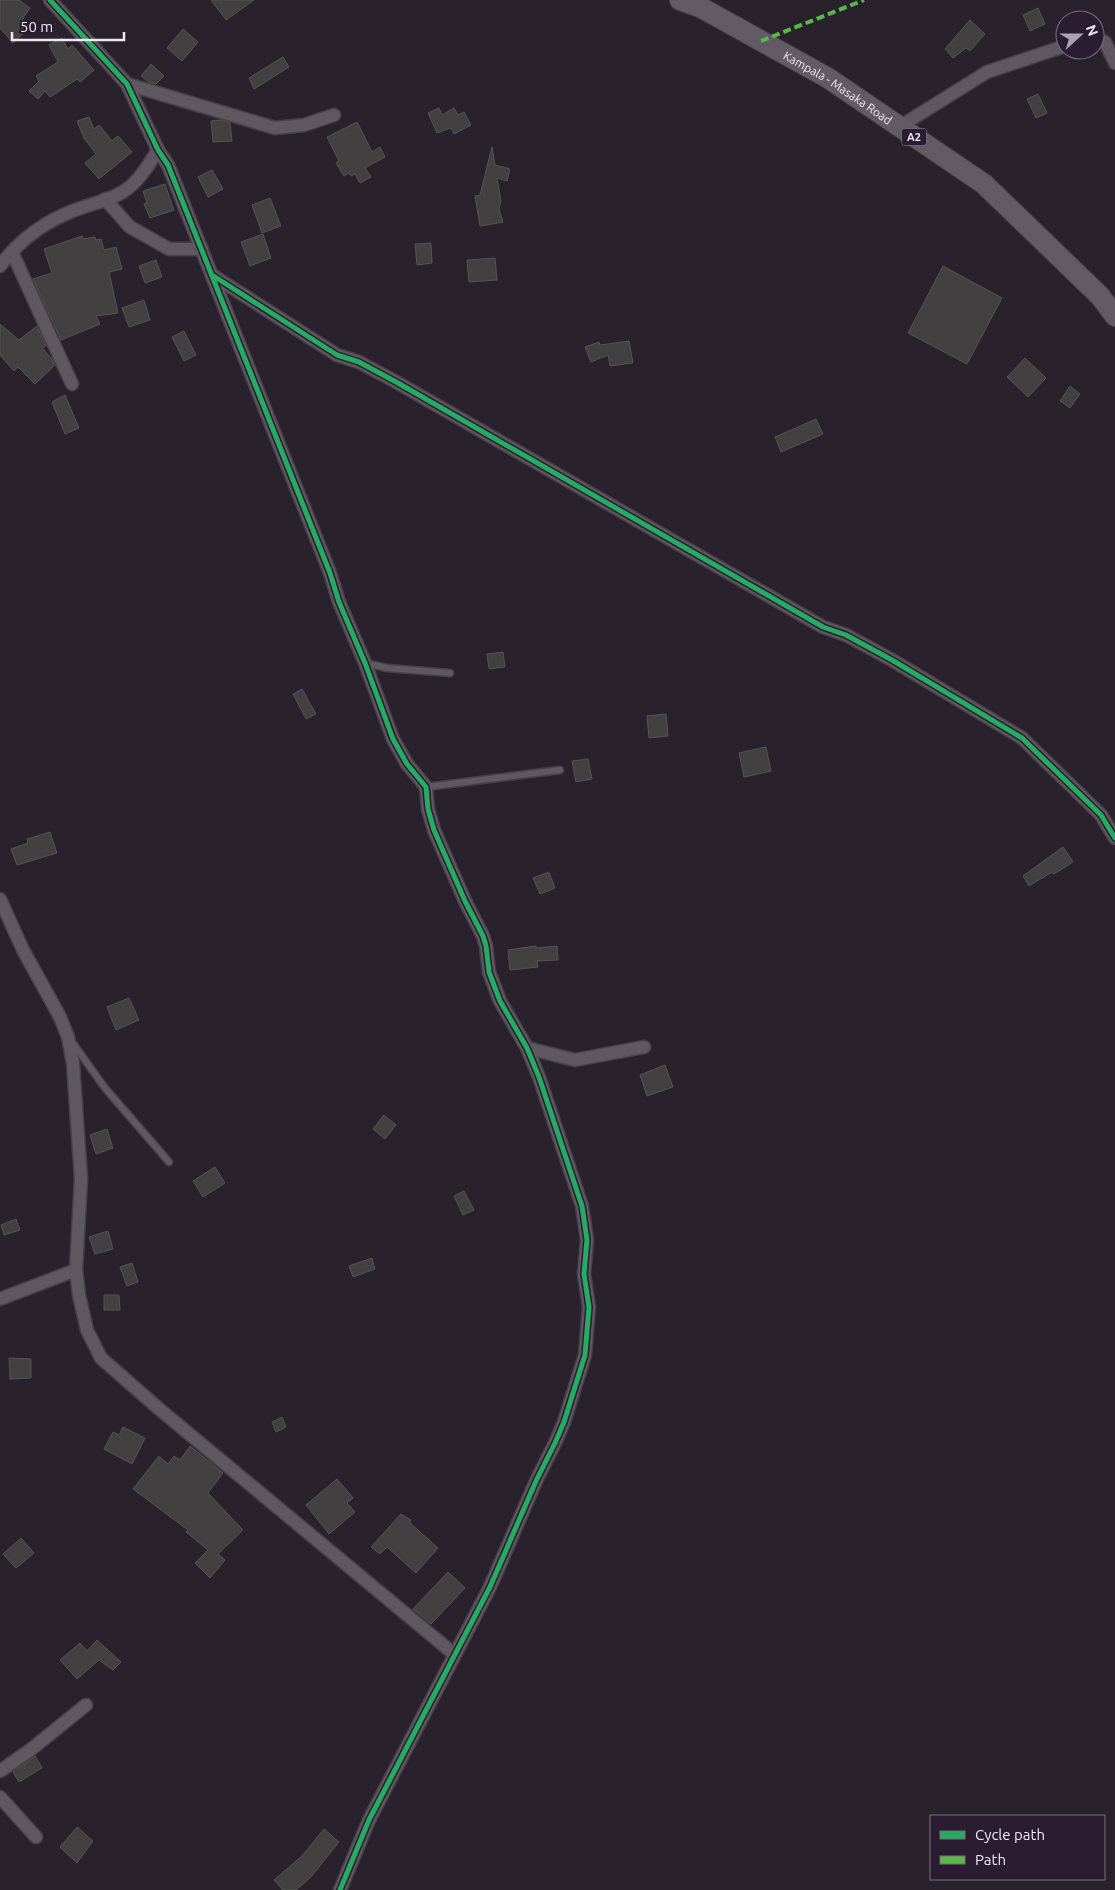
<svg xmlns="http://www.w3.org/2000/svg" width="1115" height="1890" viewBox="0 0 1115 1890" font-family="Ubuntu,sans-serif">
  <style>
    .building { fill: #424040; stroke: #555453 }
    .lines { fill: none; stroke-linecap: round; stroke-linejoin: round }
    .lane-casing { stroke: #474049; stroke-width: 9 }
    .street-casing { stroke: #474049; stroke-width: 15 }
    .primary-casing { stroke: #474049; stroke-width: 22 }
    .lane { stroke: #5e5861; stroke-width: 6 }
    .street { stroke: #5e5861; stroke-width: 12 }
    .primary { stroke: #625b66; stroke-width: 20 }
    .quiet { stroke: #58b947; stroke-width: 4; stroke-dasharray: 8 4; stroke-linecap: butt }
    .cycleway-casing { stroke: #2a1d31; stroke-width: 8 }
    .cycleway { stroke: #26ab63; stroke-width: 5 }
    .labels { text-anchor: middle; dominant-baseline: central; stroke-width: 5; stroke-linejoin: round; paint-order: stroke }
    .shield { fill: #2a1d31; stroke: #b5aaba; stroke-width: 1 }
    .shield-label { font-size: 11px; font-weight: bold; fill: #f1e7f5 }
    .street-label { font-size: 12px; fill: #f1e7f5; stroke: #2a1d31 }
  </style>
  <rect width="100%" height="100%" fill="#29222c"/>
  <g class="building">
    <path d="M0,0H19L30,8L21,21L28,29L13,43L0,28Z"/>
    <path d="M211,0H254L226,20Z"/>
    <path d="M1038,8L1045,24L1030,31L1023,15Z"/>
    <path d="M970,20L985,34L970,51L966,48L953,58L945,49Z"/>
    <path d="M183,29L198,42L182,61L167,48Z"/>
    <path d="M62,38L68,49L72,45L94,70L80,82L77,79L50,97L45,91L38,99L29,91L39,81L36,76L58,62L49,45Z"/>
    <path d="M283,57L289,67L254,89L249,78Z"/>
    <path d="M151,64L164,76L156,84L149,82L141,76Z"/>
    <path d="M1038,94L1047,113L1036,118L1027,99Z"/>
    <path d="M439,108L442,115L454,108L458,115L464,112L471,125L454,134L451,128L437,133L428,113Z"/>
    <path d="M89,117L94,129L99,125L112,141L118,136L132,152L99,179L85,163L96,154L84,138L77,121Z"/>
    <path d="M221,120L230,123L232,141L213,142L211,121Z"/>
    <path d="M357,122L372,152L380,147L385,157L365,168L371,177L360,183L355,174L351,176L349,173L344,176L336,163L339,161L327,137Z"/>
    <path d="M492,147L495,165L510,169L507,181L497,178L501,201L499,209L503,222L480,226L475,196L480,195Z"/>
    <path d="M212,170L223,189L208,197L198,177Z"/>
    <path d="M165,184L174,210L150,218L144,204L147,203L143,191Z"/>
    <path d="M270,198L281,226L262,233L252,205Z"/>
    <path d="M263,234L271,258L250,266L241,242Z"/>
    <path d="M82,236L84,239L95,237L96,240L101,239L104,250L116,247L122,269L109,272L118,313L96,316L100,324L61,340L33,279L52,273L44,249Z"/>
    <path d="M431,243L432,263L417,265L415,244Z"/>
    <path d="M495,258L497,280L469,282L467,260Z"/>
    <path d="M156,260L162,277L145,283L139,266Z"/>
    <path d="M943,266L1002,298L967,364L908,333Z"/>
    <path d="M144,300L150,320L129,327L122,308Z"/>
    <path d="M0,324L19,340L37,326L46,346L42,348L51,358L55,365L35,384L18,367L14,371L0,355Z"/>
    <path d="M184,331L196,355L184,361L172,337Z"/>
    <path d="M629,341L633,363L610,366L608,355L591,362L585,347L599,342L600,345Z"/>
    <path d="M1025,358L1046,378L1028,397L1007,377Z"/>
    <path d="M1070,386L1080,394L1070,408L1060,401Z"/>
    <path d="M65,395L79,428L65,434L52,402Z"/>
    <path d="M816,419L823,434L781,452L775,437Z"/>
    <path d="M503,652L505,667L489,669L487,654Z"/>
    <path d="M302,689L316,714L306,719L293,694Z"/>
    <path d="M666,714L668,736L649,738L647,716Z"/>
    <path d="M766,747L771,771L744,777L739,753Z"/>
    <path d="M588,759L592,779L576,782L572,761Z"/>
    <path d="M50,832L57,853L17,865L11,849L28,843L27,839Z"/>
    <path d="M1063,847L1073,862L1054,874L1052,872L1029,886L1023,876Z"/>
    <path d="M549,872L555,888L540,894L533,878Z"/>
    <path d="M536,946V948L557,946L558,960L537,961L538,967L510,970L508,950Z"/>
    <path d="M129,998L139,1020L116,1030L107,1007Z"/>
    <path d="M665,1065L673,1087L647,1096L640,1075Z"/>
    <path d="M384,1115L396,1125L385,1139L373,1129Z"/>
    <path d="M107,1129L113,1148L96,1154L90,1135Z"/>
    <path d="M215,1167L225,1183L203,1197L193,1181Z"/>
    <path d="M464,1191L474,1210L463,1215L454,1196Z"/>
    <path d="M16,1219L20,1230L4,1235L1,1225Z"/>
    <path d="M108,1231L113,1249L95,1254L89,1237Z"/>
    <path d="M372,1258L375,1269L353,1277L349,1266Z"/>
    <path d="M132,1263L138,1282L127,1286L120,1267Z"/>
    <path d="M104,1295H119L120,1310H104Z"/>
    <path d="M9,1358L31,1359V1378L10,1379Z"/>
    <path d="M282,1417L286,1427L276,1432L272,1422Z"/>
    <path d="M123,1427L145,1438L132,1464L104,1449L113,1432L119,1435Z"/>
    <path d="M190,1446L223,1473L208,1493L243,1530L218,1554L225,1560L210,1578L195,1563L208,1550L186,1532L188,1530L133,1489L159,1456L168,1464L174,1456L180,1460Z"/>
    <path d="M337,1479L353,1498L347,1503L355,1512L329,1534L306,1505Z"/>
    <path d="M401,1514L411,1520L410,1523L438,1548L416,1573L387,1547L380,1554L371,1547Z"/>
    <path d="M21,1538L34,1553L16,1568L3,1554Z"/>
    <path d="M448,1572L465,1588L431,1624L413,1609Z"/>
    <path d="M97,1640L121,1662L113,1670L99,1660L77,1679L60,1660L80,1643L87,1651Z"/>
    <path d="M35,1756L42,1768L19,1782L13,1772Z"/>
    <path d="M77,1827L93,1841L77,1863L60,1847Z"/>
    <path d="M324,1829L339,1842L310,1878L296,1890H283L274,1880L302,1856Z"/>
  </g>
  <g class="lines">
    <g class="lane-casing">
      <g id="lane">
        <path d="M365,663L387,668L450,673"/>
        <path d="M426,787L560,770"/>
        <path d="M72,1042L105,1088L169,1162"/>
      </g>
    </g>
    <g class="street-casing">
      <g id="street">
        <path d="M50,0L127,84L158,150L168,165L330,573L339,602L365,663L393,739L407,764L426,787L428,809L434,830L465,901L483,936L486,946L489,972L500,1001L527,1048L539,1077L582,1206L587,1240L584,1274L589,1307L585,1355L564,1422L555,1443L536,1481L490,1587L369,1820L340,1890"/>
        <path d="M1095,37L1105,42L1115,63"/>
        <path d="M127,84L275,128L304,125L334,115"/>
        <path d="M899,127L987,72L1065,46"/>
        <path d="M105,199L130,227L169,249H202"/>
        <path d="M12,252L72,384"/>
        <path d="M0,266C18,242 43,223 70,212C86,205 105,202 121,193C138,183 148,166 158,150"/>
        <path d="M212,275L337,355L359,362L398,383L823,627L846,635L892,660L1022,738L1101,815L1115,838"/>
        <path d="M0,899L23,950L60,1017L68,1037L73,1064L81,1178L76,1270L79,1295L87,1330L101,1358L158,1408L454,1654"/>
        <path d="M527,1048L575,1060L644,1047"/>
        <path d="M0,1299L76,1270"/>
        <path d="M0,1771L29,1751L86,1705"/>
        <path d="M0,1797L36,1837"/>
      </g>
    </g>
    <g class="primary-casing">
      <g id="primary">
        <path id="s1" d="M680,0L700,7L828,78L984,184L1100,296L1115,316"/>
      </g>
    </g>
    <use href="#lane" class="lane"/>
    <use href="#street" class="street"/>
    <use href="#primary" class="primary"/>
    <path class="quiet" d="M761,41L864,0"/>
    <g class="cycleway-casing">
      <g id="cycleway">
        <path d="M50,0L127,84L158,150L168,165L330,573L339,602L365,663L393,739L407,764L426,787L428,809L434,830L465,901L483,936L486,946L489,972L500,1001L527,1048L539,1077L582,1206L587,1240L584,1274L589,1307L585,1355L564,1422L555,1443L536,1481L490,1587L369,1820L340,1890"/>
        <path d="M212,275L337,355L359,362L398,383L823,627L846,635L892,660L1022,738L1101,815L1115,838"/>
      </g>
    </g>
    <use href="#cycleway" class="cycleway"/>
  </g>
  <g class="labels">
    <rect class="shield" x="901.5" y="128.5" width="25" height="17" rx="4"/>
    <g class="shield-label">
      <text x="914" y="137">A2</text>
    </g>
    <g class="street-label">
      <text stroke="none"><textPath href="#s1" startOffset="181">Kampala - Masaka Road</textPath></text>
    </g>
  </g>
  <rect x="930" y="1815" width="175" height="65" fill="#2a1d31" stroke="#7a6e7f"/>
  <rect x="940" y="1831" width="25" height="8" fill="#26ab63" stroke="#7a6e7f"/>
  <text x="975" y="1840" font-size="15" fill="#f1e7f5">Cycle path</text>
  <rect x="940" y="1856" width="25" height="8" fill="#58b947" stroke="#7a6e7f"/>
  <text x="975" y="1865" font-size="15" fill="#f1e7f5">Path</text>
  <g transform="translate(1080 35) rotate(69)"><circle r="24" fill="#2a1d31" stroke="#7a6e7f"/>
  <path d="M0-4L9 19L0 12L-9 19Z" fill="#aba2af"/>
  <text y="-8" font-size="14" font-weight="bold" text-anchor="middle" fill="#f1e7f5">N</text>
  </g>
  <path d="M12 32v8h112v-8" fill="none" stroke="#f1e7f5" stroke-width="2.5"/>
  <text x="20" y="32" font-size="15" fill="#f1e7f5" stroke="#2a1d31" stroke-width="4" paint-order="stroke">50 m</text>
</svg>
